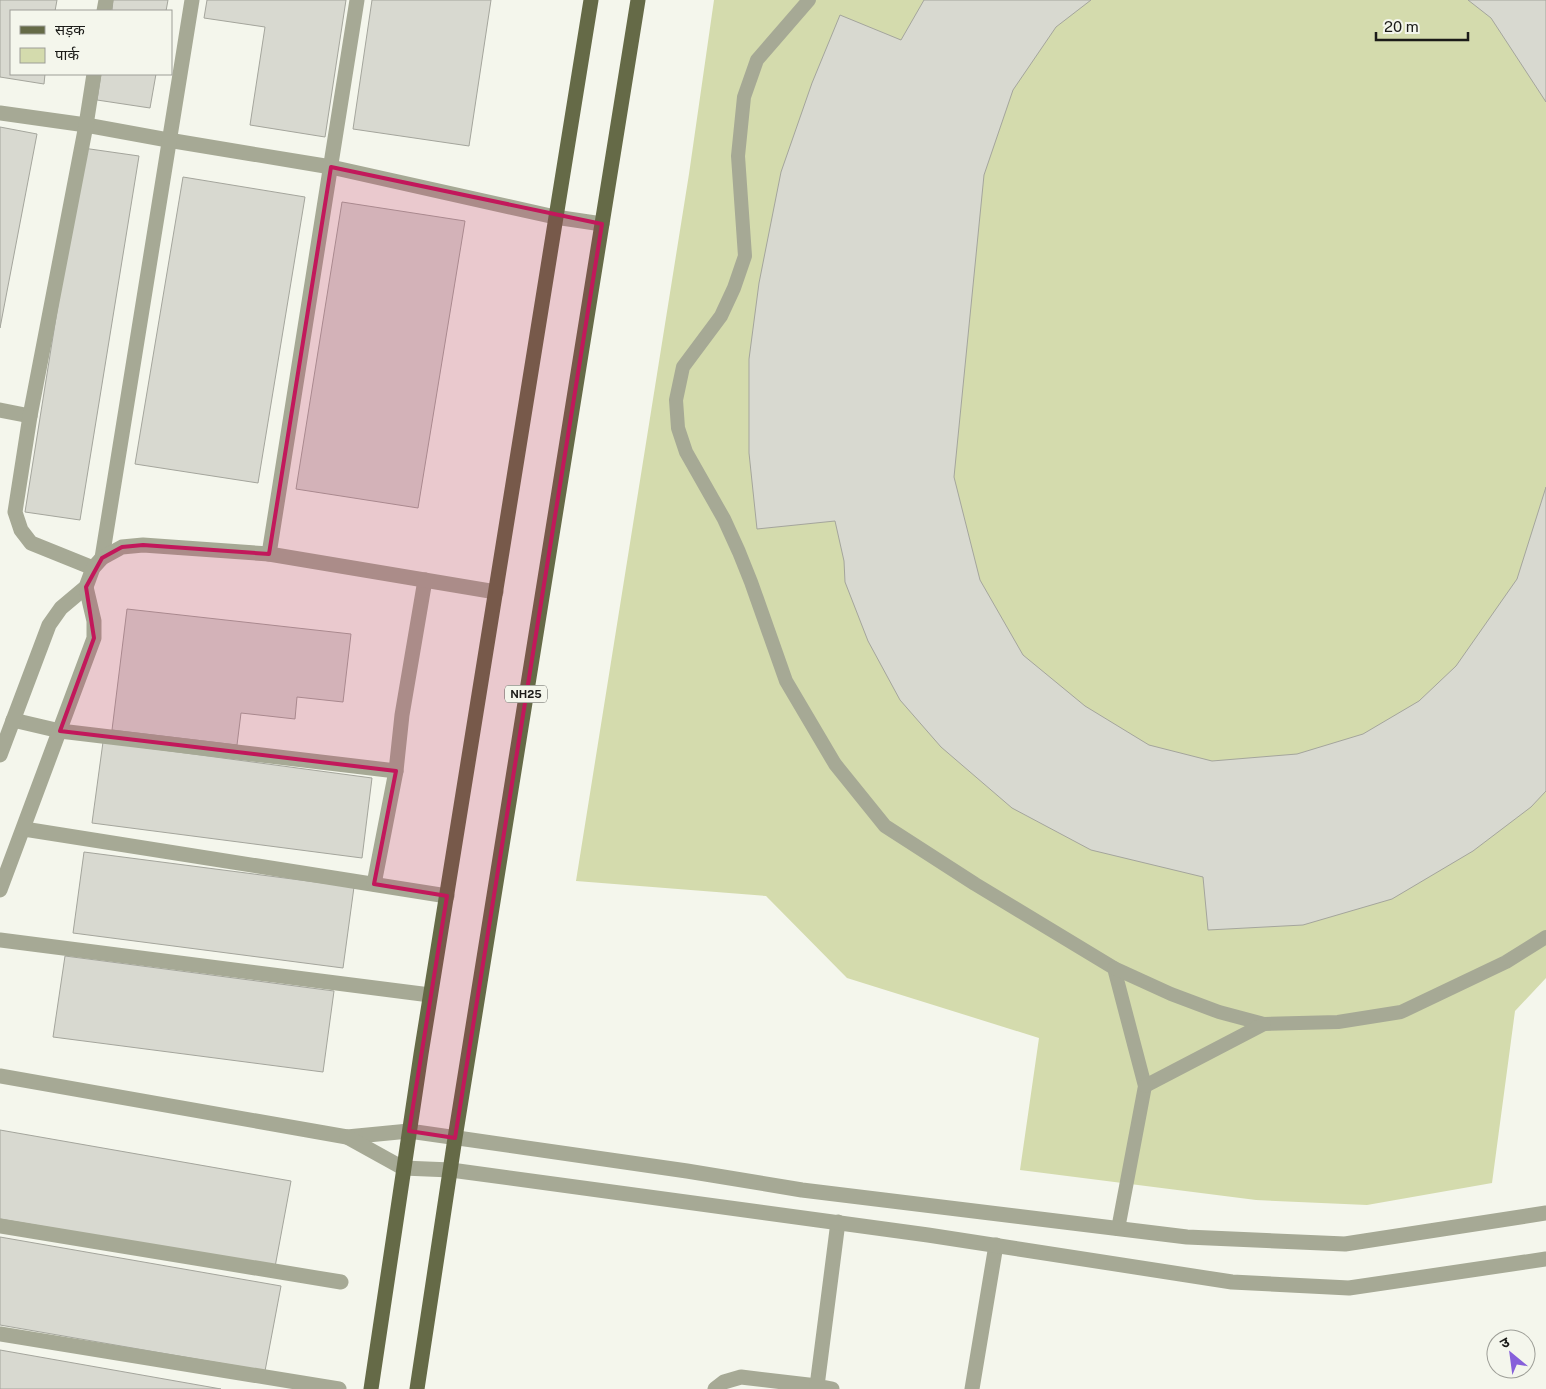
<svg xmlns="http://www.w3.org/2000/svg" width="1546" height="1389" viewBox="0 0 1546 1389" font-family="'Public Sans','Noto Sans Devanagari',sans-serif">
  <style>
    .green { fill: #d4dbad }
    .building { fill: #d8d9d0; stroke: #a4a59c }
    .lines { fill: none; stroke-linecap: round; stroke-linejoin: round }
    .service { stroke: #a6a995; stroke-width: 14 }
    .minor { stroke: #a6a995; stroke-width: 15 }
    .tertiary { stroke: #a6a995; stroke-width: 15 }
    .primary { stroke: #656a47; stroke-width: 15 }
    .marked { fill: #c2185b; fill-opacity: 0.2; stroke: #c2185b; stroke-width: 4; stroke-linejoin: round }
    .labels { text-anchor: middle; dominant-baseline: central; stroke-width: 5; stroke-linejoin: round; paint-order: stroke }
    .shield { fill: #f4f6ec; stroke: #5c5d58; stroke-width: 1 }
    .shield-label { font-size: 11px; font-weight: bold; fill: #1b1b18 }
  </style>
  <rect width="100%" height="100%" fill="#f4f6ec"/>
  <path class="green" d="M714,0H1546V978L1515,1011L1492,1183L1367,1205L1256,1200L1020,1170L1039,1038L847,978L766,896L576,881L689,174Z"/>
  <g class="building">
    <path d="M0,0H57L55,11H11V74H45L44,84L0,77Z"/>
    <path d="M113,0H168L166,11H112Z"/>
    <path d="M207,0H346L325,137L250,125L265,27L204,18Z"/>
    <path d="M372,0H491L469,146L353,129Z"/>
    <path d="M924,0H1091L1056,27L1013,90L984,175L954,477L980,580L1023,655L1085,706L1149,745L1212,761L1297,754L1363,734L1419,701L1456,666L1517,579L1546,487V791L1531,807L1473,851L1392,899L1303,925L1208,930L1203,877L1091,850L1012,808L941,747L900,700L868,641L845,582L844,561L835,521L757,529L749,453V359L759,283L781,172L812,83L840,15L901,40Z"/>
    <path d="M1468,0H1546V102L1491,18Z"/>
    <path d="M101,74H156L150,108L97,100Z"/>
    <path d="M0,127L37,134L0,328Z"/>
    <path d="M83,148L139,156L80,520L25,512Z"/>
    <path d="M183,177L305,197L258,483L135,464Z"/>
    <path d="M342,202L465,221L418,508L296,489Z"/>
    <path d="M127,609L351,634L343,702L297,697L295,719L241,713L237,745L112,730Z"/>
    <path d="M103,742L372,778L362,858L92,823Z"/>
    <path d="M84,852L354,887L343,968L73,933Z"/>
    <path d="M65,956L334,991L323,1072L53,1037Z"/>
    <path d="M0,1130L291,1181L275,1267L0,1219Z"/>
    <path d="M0,1237L281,1286L265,1371L0,1325Z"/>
    <path d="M0,1350L221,1389H0Z"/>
  </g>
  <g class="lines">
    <g class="service">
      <path d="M809,0L757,60L744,97L738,156L745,256L734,288L721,316L683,367L676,400L678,428L686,452L724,519L739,552L751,582L786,681L835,764L885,826L975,884L1114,968L1145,1086L1118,1229"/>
      <path d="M1114,968L1171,994L1219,1012L1264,1024L1338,1022L1401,1012L1506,962L1546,937"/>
      <path d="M1145,1086L1264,1024"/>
    </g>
    <g class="minor">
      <path d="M104,11L106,0"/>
      <path d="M0,113L86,125L168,140L331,167L555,217L602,224"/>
      <path d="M0,410L30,416"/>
      <path d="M269,554L357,0"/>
      <path d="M102,558L192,0"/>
      <path d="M93,568L31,543L21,530L15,512L30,416L86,125L94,74"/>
      <path d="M13,720L60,731L396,771"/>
      <path d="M24,829L447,896"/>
      <path d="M374,884L396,771L402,715L425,580"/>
      <path d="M0,940L430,995"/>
      <path d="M0,1076L347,1137L409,1131"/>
      <path d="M347,1137L403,1168"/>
      <path d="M0,1226L341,1282"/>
      <path d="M0,1334L339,1389"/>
      <path d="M715,1389L724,1382L741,1377L817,1386"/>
      <path d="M832,1389L817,1386L838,1222"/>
      <path d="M972,1389L996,1245"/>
    </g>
    <g class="tertiary">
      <path d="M0,755L49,625L61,608L86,587L93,568L102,558L122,547L143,545L269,554L496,592"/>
      <path d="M0,890L94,638V621L86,587"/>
      <path d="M409,1131L687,1171L802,1190L1187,1237L1345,1244L1546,1213"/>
      <path d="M403,1168L451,1170L928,1235L1232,1282L1349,1288L1546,1259"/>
    </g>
    <g class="primary">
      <path d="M371,1389L421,1054L591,0"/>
      <path d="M417,1389L455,1138L638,0"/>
    </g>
  </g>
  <path class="marked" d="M331,167L602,224L455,1138L409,1131L447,896L374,884L396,771L60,731L94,638L86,587L102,558L122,547L143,545L269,554Z"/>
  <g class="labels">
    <rect class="shield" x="505" y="685.5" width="42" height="17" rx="4"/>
    <g class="shield-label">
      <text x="526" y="694">NH25</text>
    </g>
  </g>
  <rect x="10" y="10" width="162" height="65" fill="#f4f6ec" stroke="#9d9e97"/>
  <rect x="20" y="26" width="25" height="8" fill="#656a47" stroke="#9d9e97"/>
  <text x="55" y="35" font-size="15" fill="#1b1b18">सड़क</text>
  <rect x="20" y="48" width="25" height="15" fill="#d4dbad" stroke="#9d9e97"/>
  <text x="55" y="60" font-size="15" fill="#1b1b18">पार्क</text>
  <g transform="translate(1511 1354) rotate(331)"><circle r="24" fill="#f4f6ec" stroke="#9d9e97"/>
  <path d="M0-4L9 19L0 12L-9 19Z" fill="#8660da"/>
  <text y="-8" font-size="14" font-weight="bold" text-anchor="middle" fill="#1b1b18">उ</text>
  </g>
  <path d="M1376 32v8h92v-8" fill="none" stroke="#1b1b18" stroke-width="2.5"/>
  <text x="1384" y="32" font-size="15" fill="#1b1b18" stroke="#f4f6ec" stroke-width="4" paint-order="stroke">20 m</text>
</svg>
